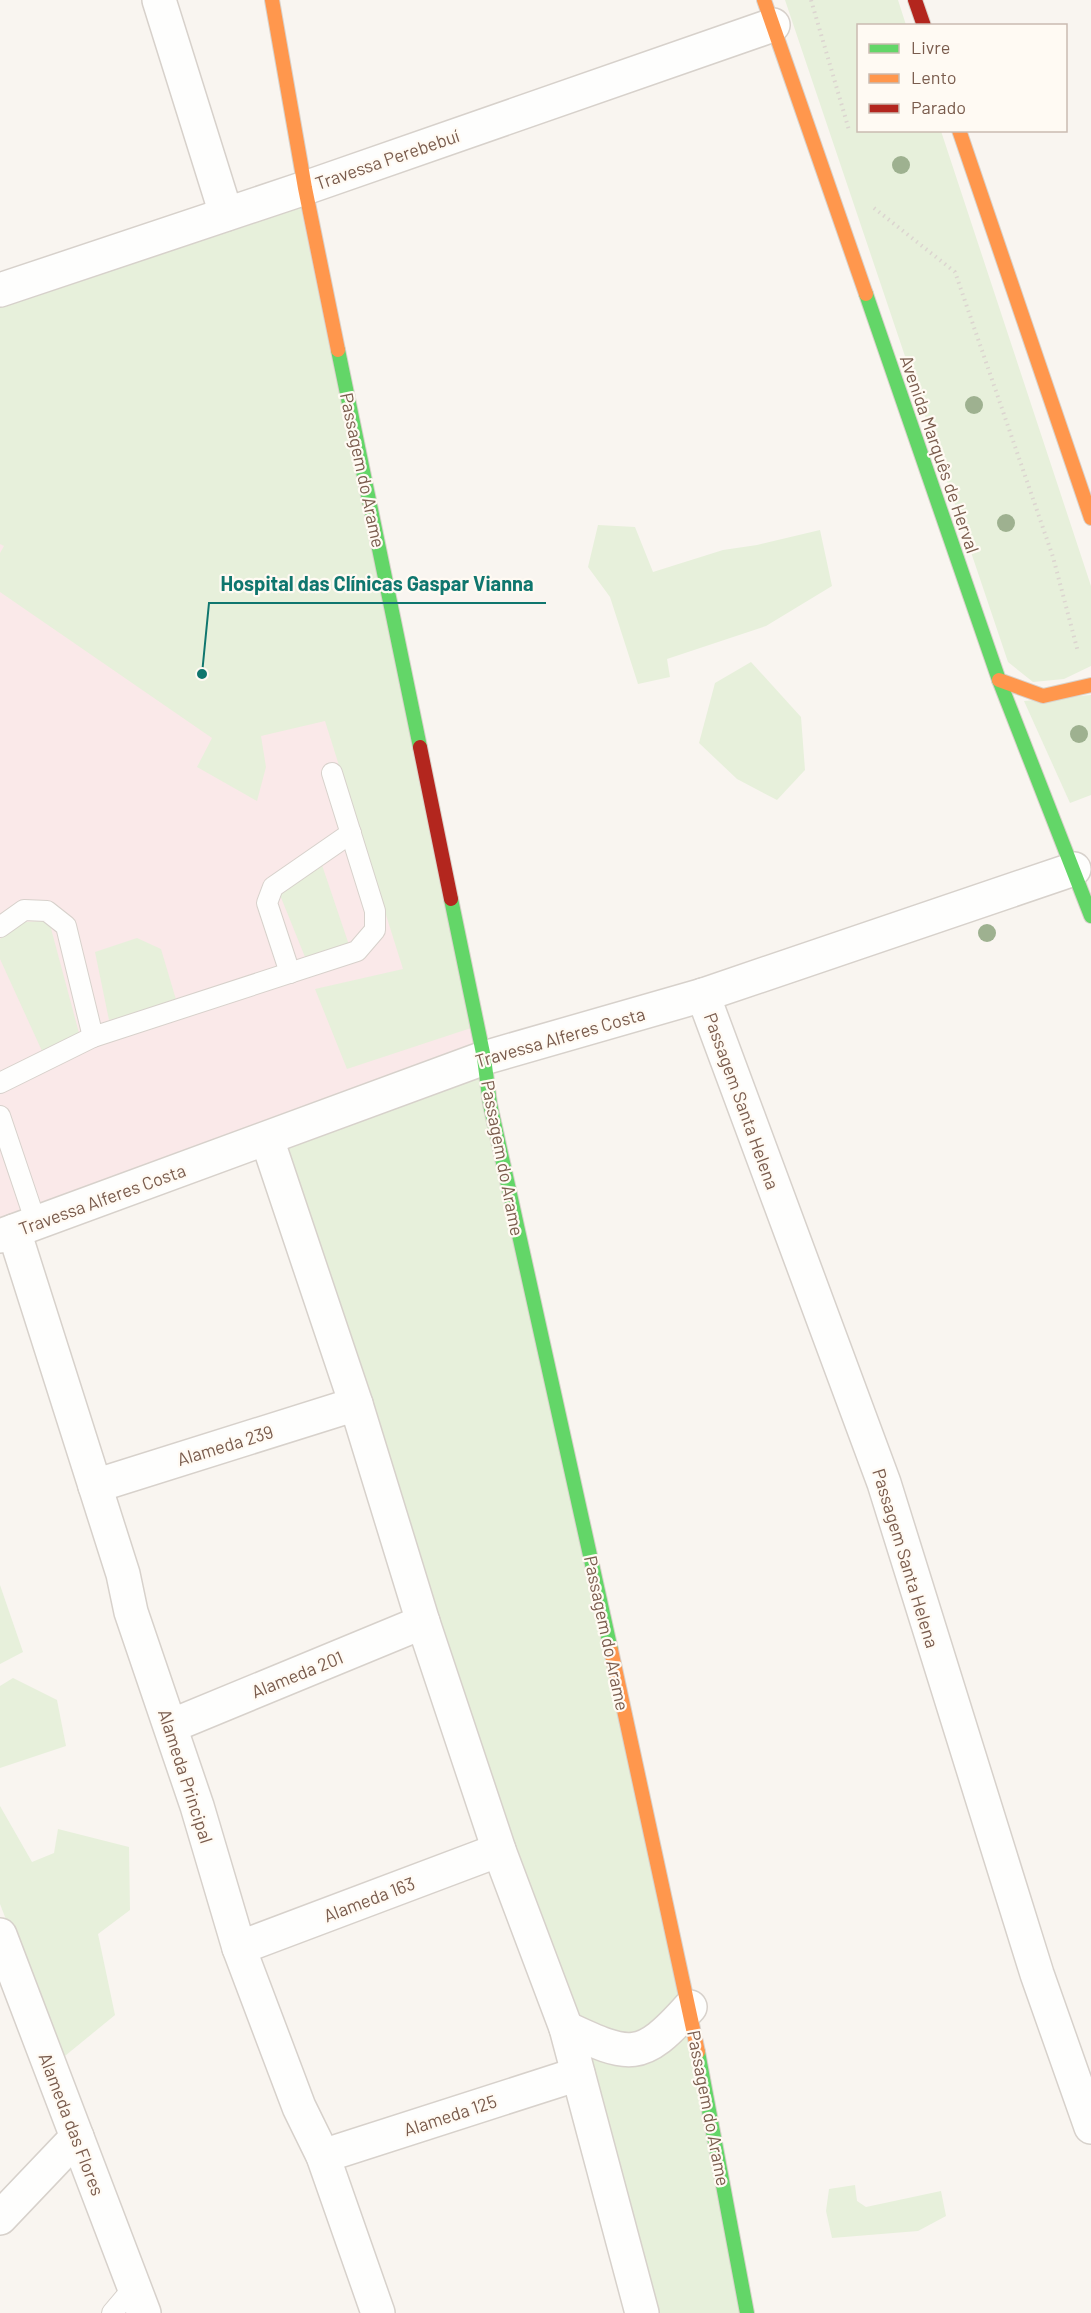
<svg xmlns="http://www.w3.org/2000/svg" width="1091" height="2313" viewBox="0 0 1091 2313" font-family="Barlow,sans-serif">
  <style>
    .medical { fill: #fae9e9 }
    .green { fill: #e7f0db }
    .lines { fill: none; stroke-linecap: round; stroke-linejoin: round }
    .lane-casing { stroke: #d7d1cb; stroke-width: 22 }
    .street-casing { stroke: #d7d1cb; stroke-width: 36 }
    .fast-casing { stroke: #d9d2cb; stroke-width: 16 }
    .slow-casing { stroke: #d9d2cb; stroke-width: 16 }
    .jam-casing { stroke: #d9d2cb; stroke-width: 16 }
    .path { stroke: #dcd5d0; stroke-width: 4; stroke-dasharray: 1.5 4.5; stroke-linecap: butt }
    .lane { stroke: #fefefd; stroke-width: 20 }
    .street { stroke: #fefefd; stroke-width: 33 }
    .fast { stroke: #63d668; stroke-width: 14 }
    .slow { stroke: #ff974d; stroke-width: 14 }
    .jam { stroke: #b3261e; stroke-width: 14 }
    .tree { fill: #9eb190 }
    .labels { text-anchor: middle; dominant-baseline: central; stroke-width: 4.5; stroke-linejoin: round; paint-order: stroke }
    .street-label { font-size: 18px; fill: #7a5c4d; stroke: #fffaf3 }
    .leader { fill: none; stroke: #0f766e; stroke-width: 2 }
    .callout-dot { fill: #0f766e; stroke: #fffaf3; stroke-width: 2 }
    .callout-label { font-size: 20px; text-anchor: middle; font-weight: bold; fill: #0f766e; stroke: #fffaf3; stroke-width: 4.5; stroke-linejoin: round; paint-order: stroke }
  </style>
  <rect width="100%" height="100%" fill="#f9f5f0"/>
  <path class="medical" d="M305,188L484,1058L0,1236V290Z"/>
  <g class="green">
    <path d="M785,0H898L906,25L858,26V130L941,131L1091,586V666L1064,679L1033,682L1008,662Z"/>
    <path d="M299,200L471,1028L347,1069L315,989L403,969L325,721L261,736L266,767L257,801L197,767L212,738L0,592V553L4,546L0,544V302Z"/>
    <path d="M598,525L635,527L653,572L723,550L757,545L820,530L832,586L766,626L667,659L670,677L638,684L610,597L588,567Z"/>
    <path d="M751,662L801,717L805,770L777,800L737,779L699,743L715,683Z"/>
    <path d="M1091,695V795L1070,803L1024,701Z"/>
    <path d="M322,865L349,945L305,957L280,895Z"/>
    <path d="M49,921L79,1033L42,1051L0,959V939L21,922Z"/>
    <path d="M137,938L161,949L177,1003L109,1020L95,952Z"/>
    <path d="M484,1058L747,2313H642L267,1139Z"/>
    <path d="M0,1585L23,1652L0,1664Z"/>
    <path d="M13,1678L57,1700L66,1746L0,1768V1686Z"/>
    <path d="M0,1806L32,1862L54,1853L58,1829L129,1847L130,1910L98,1934L115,2015L60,2060L0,1904Z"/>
    <path d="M855,2185L857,2201L866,2207L941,2191L946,2216L918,2231L832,2238L826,2211L829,2189Z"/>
  </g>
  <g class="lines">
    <g class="lane-casing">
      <g id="lane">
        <path d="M0,927L24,910L47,911L66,926L93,1037L357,951L375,930V911L332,773"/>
        <path d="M290,973L267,903L273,887L351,833"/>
        <path d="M0,1083L93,1037"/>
        <path d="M0,1116L36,1223"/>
        <path d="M112,2313L134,2287"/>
      </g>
    </g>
    <g class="street-casing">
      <g id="street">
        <path d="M159,0L226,214"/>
        <path d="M0,290L305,188L773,25"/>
        <path d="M703,995L884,1483L1037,1974L1091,2127"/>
        <path d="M267,1139L356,1404L423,1622L499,1850L566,2028L642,2313"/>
        <path d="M14,1231L123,1574L131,1612L197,1806L239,1948L299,2107L323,2156L378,2313"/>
        <path d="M0,1236L484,1058L703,995L1074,869"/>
        <path d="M95,1486L356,1404"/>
        <path d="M171,1726L423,1622"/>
        <path d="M0,1935L144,2313"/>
        <path d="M239,1948L499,1850"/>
        <path d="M566,2028C630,2058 641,2062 690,2007"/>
        <path d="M323,2156L578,2074"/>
        <path d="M0,2218L77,2137"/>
      </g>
    </g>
    <g class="fast-casing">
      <g id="fast">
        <path d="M866,294L999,680L1091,916"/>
        <path d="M338,350L420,747"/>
        <path d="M451,899L484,1058L490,1104L611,1650"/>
        <path d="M698,2052L747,2313"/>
      </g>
    </g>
    <g class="slow-casing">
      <g id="slow">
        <path d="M272,0L305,188L338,350"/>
        <path d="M764,0L866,294"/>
        <path d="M959,130L1091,518"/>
        <path d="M999,680L1043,696L1091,685"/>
        <path d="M611,1650L698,2052"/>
      </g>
    </g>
    <g class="jam-casing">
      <g id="jam">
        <path d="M915,0L924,26"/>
        <path d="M420,747L451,899"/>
      </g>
    </g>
    <g class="path">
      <path d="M811,0L849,130"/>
      <path d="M874,208L955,272L1053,557L1078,652"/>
    </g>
    <use href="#lane" class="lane"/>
    <use href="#street" class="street"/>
    <use href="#fast" class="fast"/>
    <use href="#slow" class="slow"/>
    <use href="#jam" class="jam"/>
  </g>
  <g class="tree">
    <circle cx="901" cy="165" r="9"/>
    <circle cx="974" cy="405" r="9"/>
    <circle cx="1006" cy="523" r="9"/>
    <circle cx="1079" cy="734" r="9"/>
    <circle cx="987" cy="933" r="9"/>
  </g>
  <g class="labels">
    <g class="street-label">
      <text transform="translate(387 159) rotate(-19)">Travessa Perebebuí</text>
      <text transform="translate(940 454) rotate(71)">Avenida Marquês de Herval</text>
      <text transform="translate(363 470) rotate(78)">Passagem do Arame</text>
      <text transform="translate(560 1037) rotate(-16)">Travessa Alferes Costa</text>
      <text transform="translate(742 1101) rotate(70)">Passagem Santa Helena</text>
      <text transform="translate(503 1158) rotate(79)">Passagem do Arame</text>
      <text transform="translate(102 1199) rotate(-20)">Travessa Alferes Costa</text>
      <text transform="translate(225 1445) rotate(-17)">Alameda 239</text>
      <text transform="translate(906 1558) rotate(73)">Passagem Santa Helena</text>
      <text transform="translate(607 1633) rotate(78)">Passagem do Arame</text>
      <text transform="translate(297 1674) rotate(-22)">Alameda 201</text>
      <text transform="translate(186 1776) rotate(72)">Alameda Principal</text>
      <text transform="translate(369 1899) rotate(-21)">Alameda 163</text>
      <text transform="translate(709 2108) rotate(79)">Passagem do Arame</text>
      <text transform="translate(450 2115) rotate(-18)">Alameda 125</text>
      <text transform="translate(72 2124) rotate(69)">Alameda das Flores</text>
    </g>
  </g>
  <path class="leader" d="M202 674L209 603H546"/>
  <circle class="callout-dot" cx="202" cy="674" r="6"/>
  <g class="callout-label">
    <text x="377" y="591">Hospital das Clínicas Gaspar Vianna</text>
  </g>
  <rect x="857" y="24" width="210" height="108" fill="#fffaf3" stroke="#cabbb1" stroke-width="1.5"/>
  <rect x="869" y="44" width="30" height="9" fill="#63d668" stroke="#cabbb1" stroke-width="1.5"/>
  <text x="911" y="54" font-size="18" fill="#7a5c4d">Livre</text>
  <rect x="869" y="74" width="30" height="9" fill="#ff974d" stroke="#cabbb1" stroke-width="1.5"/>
  <text x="911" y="84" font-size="18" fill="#7a5c4d">Lento</text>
  <rect x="869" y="104" width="30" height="9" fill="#b3261e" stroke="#cabbb1" stroke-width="1.5"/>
  <text x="911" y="114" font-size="18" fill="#7a5c4d">Parado</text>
</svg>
